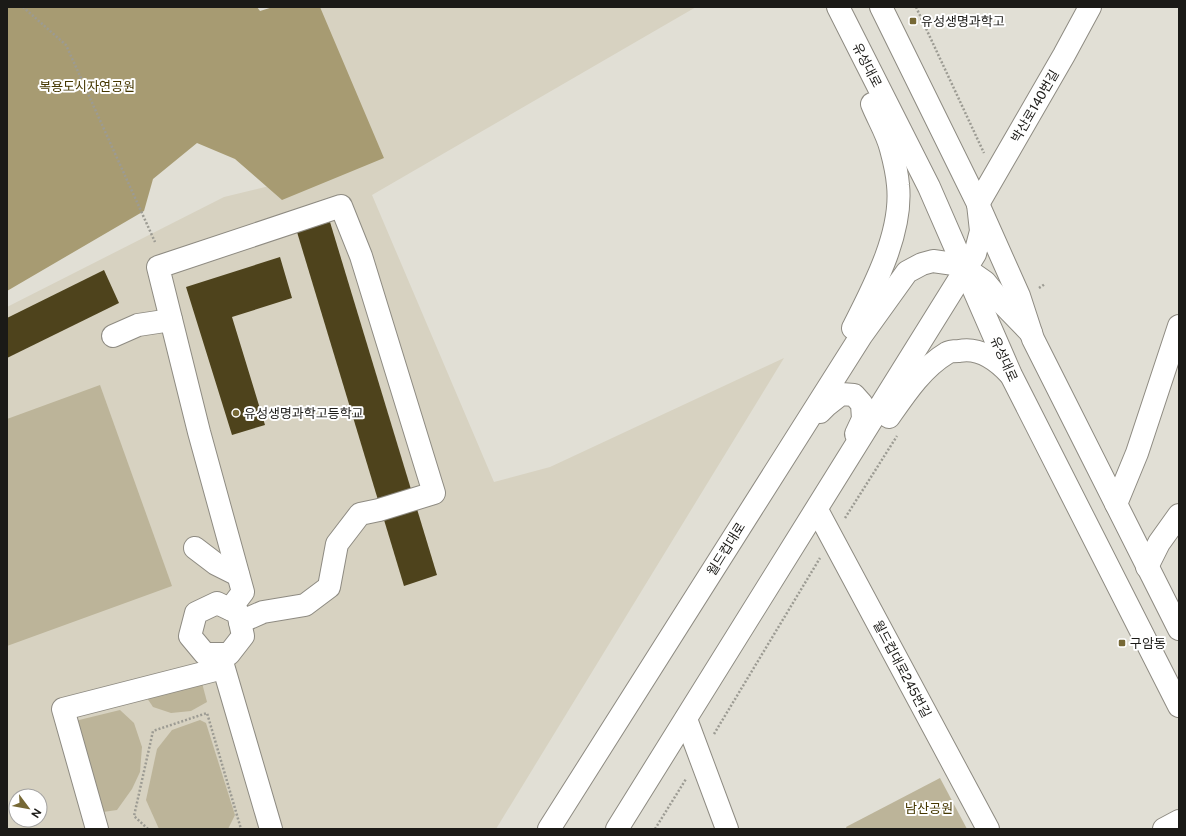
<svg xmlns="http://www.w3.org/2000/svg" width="1186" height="836" viewBox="0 0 1186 836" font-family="'Public Sans','Noto Sans KR',sans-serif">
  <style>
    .built { fill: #d7d2c1; fill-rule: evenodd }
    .green { fill: #bcb499 }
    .forest { fill: #a79b72 }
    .building { fill: #4e431c }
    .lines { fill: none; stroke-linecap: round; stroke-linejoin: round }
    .minor-casing { stroke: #8e8b82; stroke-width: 24 }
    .path { stroke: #9c9b93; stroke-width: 2.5; stroke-dasharray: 2 2; stroke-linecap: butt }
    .minor { stroke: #fff; stroke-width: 22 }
    .poi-dot { fill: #766835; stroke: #fff; stroke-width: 1.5 }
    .labels { text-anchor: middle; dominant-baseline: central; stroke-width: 4; stroke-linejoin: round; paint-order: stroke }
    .poi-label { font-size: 13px; fill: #1b1a17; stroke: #fff; text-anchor: start }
    .street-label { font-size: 13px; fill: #1b1a17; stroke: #fff }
    .park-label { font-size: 13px; fill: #453700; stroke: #fff }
  </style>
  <rect width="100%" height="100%" fill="#e1dfd5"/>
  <path class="built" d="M317,7H696L372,195L494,482L550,467L784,358L496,829H7V307L224,197L384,158ZM16,796H40V820H16Z"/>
  <g class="green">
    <path d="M100,385L172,586L7,646V419Z"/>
    <path d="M202,683L207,702L191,711L171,713L153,707L145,695Z"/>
    <path d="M120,710L134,723L142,747L140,772L132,789L117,810L103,812L75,721Z"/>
    <path d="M200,720L206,723L235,815L228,829H159L146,800L157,749L172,730Z"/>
    <path d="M940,778L967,829H847L846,827Z"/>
  </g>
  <path class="forest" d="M7,7H257L260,11L273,7H320L384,158L282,200L235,159L197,143L153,179L144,211L7,291Z"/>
  <g class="building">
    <path d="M330,222L437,575L404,586L297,232Z"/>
    <path d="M280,257L292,298L232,317L265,425L232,435L186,287Z"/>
    <path d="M104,270L119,303L7,358V318Z"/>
  </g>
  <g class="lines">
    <g class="minor-casing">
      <g id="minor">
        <path d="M838,7L929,187L1011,375L1179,706"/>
        <path d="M881,7L978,204L1019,296L1033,339L1179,629"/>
        <path d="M978,204L1064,55L1090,7"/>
        <path d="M853,328C874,287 903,232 898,185C897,173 894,160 891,149C887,133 878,119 872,104"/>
        <path d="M113,336L138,325L171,320"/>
        <path d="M820,412L827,405L841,394L854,395L862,404L863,419L856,434"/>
        <path d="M889,417C905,394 922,368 947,353C950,351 955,351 959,351C979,347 997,360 1010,374"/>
        <path d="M1116,504L1137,453L1179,326"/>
        <path d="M817,510L988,829"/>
        <path d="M195,548L216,564L238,575"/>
        <path d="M1147,567L1159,543L1179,515"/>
        <path d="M217,603L238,613L243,636L229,654H205L190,636L196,613Z"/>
        <path d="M230,609L243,592L199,432L158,267L341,206L361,256L434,493L379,510L360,514L337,544L329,587L305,605L263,612L240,622"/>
        <path d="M220,655L271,829"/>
        <path d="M686,719L727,829"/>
        <path d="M97,829L63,709L223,668"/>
        <path d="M549,829L861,336L907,272L922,264L933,261L954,264L965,268L985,282L1003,304L1031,333"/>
        <path d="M617,829L975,254L981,231L978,204"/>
        <path d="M1164,829L1179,821"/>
      </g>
    </g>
    <g class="path">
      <path d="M23,7L66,45L155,242"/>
      <path d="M916,7L984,153"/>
      <path d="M1039,288L1045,284"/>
      <path d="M845,518L897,436"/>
      <path d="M714,734L820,558"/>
      <path d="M148,829L134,816L153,731L207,713L241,829"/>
      <path d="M655,829L686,779"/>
    </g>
    <use href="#minor" class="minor"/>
  </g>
  <g class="poi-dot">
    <rect x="909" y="17" width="8" height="8" rx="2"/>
    <circle cx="236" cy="413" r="4"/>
    <rect x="1118" y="639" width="8" height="8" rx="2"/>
  </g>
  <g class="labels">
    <g class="poi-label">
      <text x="921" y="21">유성생명과학고</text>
      <text x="244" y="413">유성생명과학고등학교</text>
      <text x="1130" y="643">구암동</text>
    </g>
    <g class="street-label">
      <text transform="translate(867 65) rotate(63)">유성대로</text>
      <text transform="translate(1035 106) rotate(-60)">박산로140번길</text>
      <text transform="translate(1004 359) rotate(66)">유성대로</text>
      <text transform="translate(726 549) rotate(-58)">월드컵대로</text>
      <text transform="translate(902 669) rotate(62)">월드컵대로245번길</text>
    </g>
    <g class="park-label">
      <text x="87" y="86">복용도시자연공원</text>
      <text x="929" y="808">남산공원</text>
    </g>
  </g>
  <rect width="1186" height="836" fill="none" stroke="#1b1a17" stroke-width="16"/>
  <g transform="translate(28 808) rotate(122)"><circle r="19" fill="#ffffff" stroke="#a4a3a2"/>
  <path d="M0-3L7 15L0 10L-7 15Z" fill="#766835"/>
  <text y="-6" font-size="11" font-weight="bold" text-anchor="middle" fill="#1b1a17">N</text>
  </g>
</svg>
